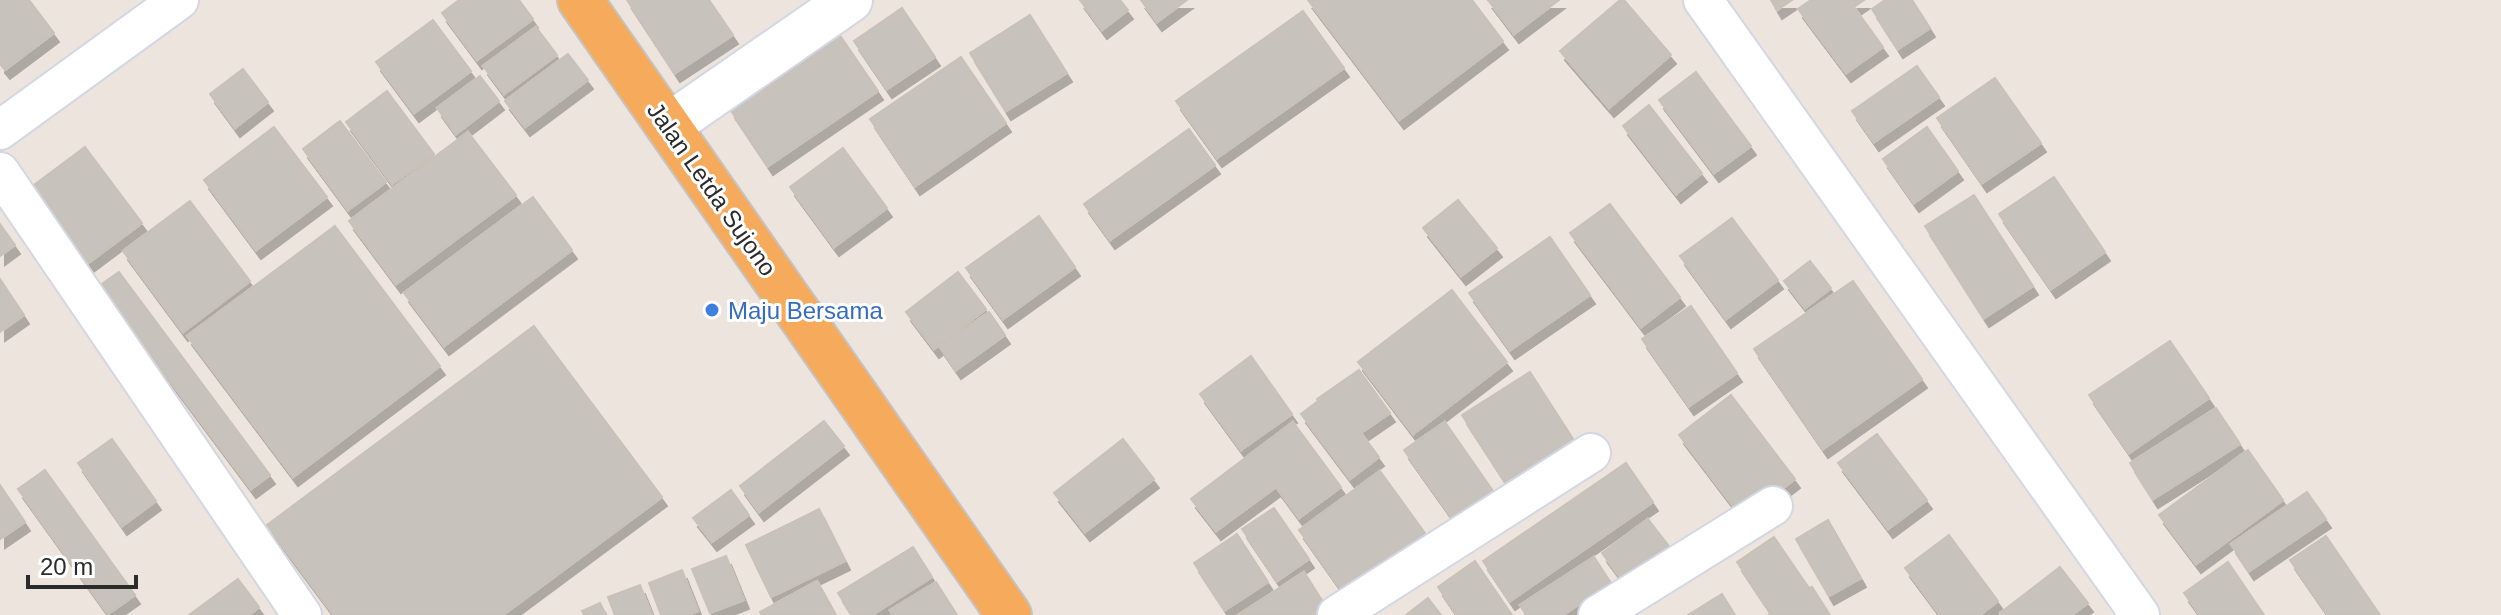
<svg xmlns="http://www.w3.org/2000/svg" width="2501" height="615" viewBox="0 0 2501 615" font-family="Arial,sans-serif">
  <style>
    .building { fill: #c8c2bd; stroke: #c8c1b7; stroke-width: 2; filter: url(#shadow) }
    .lines { fill: none; stroke-linecap: round; stroke-linejoin: round }
    .minor-casing { stroke: #d3d7e3; stroke-width: 42 }
    .tertiary-casing { stroke: #d3d7e3; stroke-width: 48 }
    .trunk-casing { stroke: #c4c4c4; stroke-width: 48 }
    .minor { stroke: #fff; stroke-width: 38 }
    .tertiary { stroke: #fff; stroke-width: 44 }
    .trunk { stroke: #f6aa5c; stroke-width: 44 }
    .shop-dot { fill: #3f7fe0; stroke: #fff; stroke-width: 3 }
    .labels { text-anchor: middle; dominant-baseline: central; stroke-width: 6; stroke-linejoin: round; paint-order: stroke }
    .street-label { font-size: 24px; fill: #2b2b2b; stroke: #fff }
    .shop-label { font-size: 24px; fill: #366cbe; stroke: #fff; text-anchor: start }
  </style>
  <defs>
    <filter id="shadow"><feDropShadow dx="5" dy="9" stdDeviation="0" flood-color="#0004"/></filter>
  </defs>
  <rect width="100%" height="100%" fill="#ede5dd"/>
  <g class="building">
    <path d="M0,0H29L54,33L5,70L0,64Z"/>
    <path d="M459,0H519L533,19L477,60L442,13Z"/>
    <path d="M627,0H709L733,35L675,73Z"/>
    <path d="M1080,0H1120L1128,10L1102,30Z"/>
    <path d="M1141,0H1187L1157,22Z"/>
    <path d="M1308,0H1472L1503,41L1399,120Z"/>
    <path d="M1488,0H1559L1514,34Z"/>
    <path d="M1620,0H1624L1671,55L1609,108L1560,51Z"/>
    <path d="M1771,0H1792L1777,10Z"/>
    <path d="M1811,0H1864L1854,7L1883,47L1846,73L1798,9Z"/>
    <path d="M1885,0H1912L1930,28L1898,49L1872,9Z"/>
    <path d="M902,8L935,57L887,89L854,41Z"/>
    <path d="M1303,11L1344,68L1217,158L1176,101Z"/>
    <path d="M1030,15L1067,73L1006,111L970,53Z"/>
    <path d="M433,20L471,71L414,113L376,62Z"/>
    <path d="M536,27L557,55L504,94L483,66Z"/>
    <path d="M839,34L878,91L768,166L730,109Z"/>
    <path d="M568,54L588,80L525,127L505,101Z"/>
    <path d="M961,57L1006,123L915,186L870,119Z"/>
    <path d="M1917,66L1939,97L1874,142L1852,111Z"/>
    <path d="M243,69L268,102L235,128L210,94Z"/>
    <path d="M1696,72L1751,146L1714,173L1659,100Z"/>
    <path d="M480,76L499,101L456,134L437,108Z"/>
    <path d="M1995,78L2041,143L1982,183L1937,118Z"/>
    <path d="M387,91L434,154L392,184L346,122Z"/>
    <path d="M1649,105L1702,173L1676,194L1623,126Z"/>
    <path d="M340,121L386,182L348,210L303,149Z"/>
    <path d="M274,127L327,197L256,250L204,180Z"/>
    <path d="M1927,127L1958,171L1914,203L1883,159Z"/>
    <path d="M1189,129L1215,165L1110,240L1084,204Z"/>
    <path d="M468,132L516,195L396,284L349,221Z"/>
    <path d="M85,147L142,223L87,264L30,188Z"/>
    <path d="M843,148L887,208L834,247L790,187Z"/>
    <path d="M2054,177L2105,252L2051,289L1999,214Z"/>
    <path d="M1974,195L2033,286L1984,318L1925,226Z"/>
    <path d="M533,197L572,250L444,346L404,293Z"/>
    <path d="M1458,200L1497,248L1461,276L1423,228Z"/>
    <path d="M190,201L250,281L183,332L123,251Z"/>
    <path d="M1610,204L1680,297L1641,327L1570,233Z"/>
    <path d="M1039,216L1075,267L1003,319L966,268Z"/>
    <path d="M1732,218L1778,280L1726,319L1680,256Z"/>
    <path d="M0,224L15,245L0,256Z"/>
    <path d="M335,226L440,366L293,477L187,336Z"/>
    <path d="M1550,237L1590,295L1510,350L1469,293Z"/>
    <path d="M1810,261L1831,288L1805,308L1784,281Z"/>
    <path d="M119,272L270,475L251,489L99,286Z"/>
    <path d="M958,272L986,309L934,349L906,312Z"/>
    <path d="M0,279L24,315L0,332Z"/>
    <path d="M1853,281L1922,379L1823,449L1754,349Z"/>
    <path d="M1452,290L1507,362L1413,434L1358,362Z"/>
    <path d="M1691,306L1737,373L1689,406L1642,339Z"/>
    <path d="M989,312L1005,335L956,370L940,347Z"/>
    <path d="M534,326L662,497L503,615H334L267,525Z"/>
    <path d="M2170,341L2209,398L2129,453L2089,395Z"/>
    <path d="M1251,356L1292,414L1241,450L1200,394Z"/>
    <path d="M1359,370L1390,413L1361,433L1379,457L1350,479L1301,414L1318,401L1317,399Z"/>
    <path d="M1530,372L1575,442L1508,486L1462,415Z"/>
    <path d="M1731,395L1795,479L1743,519L1679,435Z"/>
    <path d="M2216,408L2240,444L2153,499L2130,463Z"/>
    <path d="M824,421L844,446L759,512L740,486Z"/>
    <path d="M1293,422L1341,487L1299,518L1276,487L1216,531L1191,499Z"/>
    <path d="M1445,422L1493,491L1453,519L1404,450Z"/>
    <path d="M1877,434L1927,500L1888,529L1838,463Z"/>
    <path d="M112,439L156,501L122,526L78,463Z"/>
    <path d="M1123,439L1154,479L1085,532L1054,493Z"/>
    <path d="M2248,450L2283,500L2196,564L2159,515Z"/>
    <path d="M1626,463L1653,502L1510,601L1483,561Z"/>
    <path d="M45,470L135,595L108,614L18,489Z"/>
    <path d="M1380,471L1430,540L1348,599L1299,530Z"/>
    <path d="M0,485L25,522L0,539Z"/>
    <path d="M731,490L749,515L712,542L693,518Z"/>
    <path d="M2307,492L2326,519L2249,571L2231,544Z"/>
    <path d="M1274,508L1309,559L1277,581L1242,529Z"/>
    <path d="M819,509L845,561L771,597L746,545Z"/>
    <path d="M1648,519L1675,554L1628,588L1602,553Z"/>
    <path d="M1828,520L1861,578L1829,596L1796,539Z"/>
    <path d="M1237,534L1268,582L1225,610L1194,563Z"/>
    <path d="M1949,535L1998,601L1980,615H1940L1905,568Z"/>
    <path d="M2326,536L2380,615H2328L2290,560Z"/>
    <path d="M1774,537L1809,588L1812,587L1830,615H1768L1771,613L1737,562Z"/>
    <path d="M913,547L932,577L872,615H852L838,593Z"/>
    <path d="M726,556L744,600L710,613L692,569Z"/>
    <path d="M1594,557L1611,583L1563,615H1526L1520,605Z"/>
    <path d="M1475,561L1512,615H1457L1438,587Z"/>
    <path d="M2228,562L2264,615H2200L2184,593Z"/>
    <path d="M2060,567L2088,603L2072,615H2001L2000,613Z"/>
    <path d="M682,570L698,611L688,615H661L649,583Z"/>
    <path d="M1304,572L1330,613L1327,615H1238Z"/>
    <path d="M238,579L259,607L249,615H189Z"/>
    <path d="M817,581L836,615H761L760,612Z"/>
    <path d="M936,582L957,615H893L890,610Z"/>
    <path d="M640,585L652,615H615L608,597Z"/>
    <path d="M1722,594L1735,615H1688Z"/>
    <path d="M1428,598L1441,615H1406Z"/>
    <path d="M600,603L606,615H584L582,611Z"/>
  </g>
  <g class="lines">
    <g class="minor-casing">
      <g id="minor">
        <path d="M1703,0L2140,615"/>
        <path d="M0,130L179,0"/>
        <path d="M0,172L302,615"/>
        <path d="M1337,615L1591,453"/>
        <path d="M1598,615L1773,506"/>
      </g>
    </g>
    <g class="tertiary-casing">
      <path id="tertiary" d="M668,126L850,0"/>
    </g>
    <g class="trunk-casing">
      <path id="trunk" d="M580,0L1009,615"/>
    </g>
    <use href="#minor" class="minor"/>
    <use href="#tertiary" class="tertiary"/>
    <use href="#trunk" class="trunk"/>
  </g>
  <circle class="shop-dot" cx="712" cy="310" r="8"/>
  <g class="labels">
    <g class="street-label">
      <text transform="translate(712 189) rotate(55)">Jalan Letda Sujono</text>
    </g>
    <g class="shop-label">
      <text x="728" y="310">Maju Bersama</text>
    </g>
  </g>
  <path d="M28 575v12h108v-12" fill="none" stroke="#2b2b2b" stroke-width="4"/>
  <text x="40" y="575" font-size="24" fill="#2b2b2b" stroke="#ffffff" stroke-width="6" paint-order="stroke">20 m</text>
</svg>
